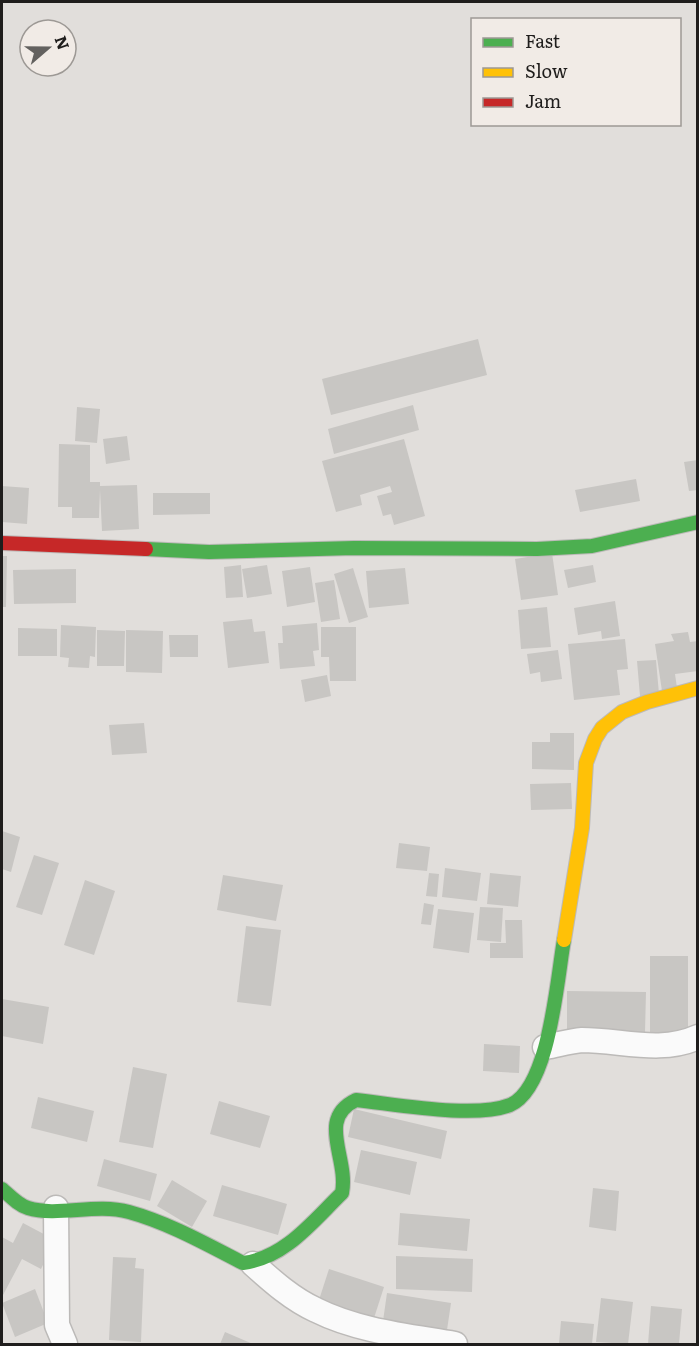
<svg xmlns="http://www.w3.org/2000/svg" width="699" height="1346" viewBox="0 0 699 1346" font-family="Literata,serif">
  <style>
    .building { fill: #c8c6c3 }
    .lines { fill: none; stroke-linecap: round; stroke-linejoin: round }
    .street-casing { stroke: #bcbab8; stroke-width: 27 }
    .fast-casing { stroke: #bcbab8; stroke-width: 16 }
    .slow-casing { stroke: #bcbab8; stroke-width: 16 }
    .jam-casing { stroke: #bcbab8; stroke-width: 16 }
    .street { stroke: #fafafa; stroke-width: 24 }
    .fast { stroke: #4caf50; stroke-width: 14 }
    .slow { stroke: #ffc107; stroke-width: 14 }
    .jam { stroke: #c62828; stroke-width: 14 }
  </style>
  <rect width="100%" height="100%" fill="#e1dedb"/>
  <g class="building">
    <path d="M478,339L487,375L331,415L322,379Z"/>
    <path d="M413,405L419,430L334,454L328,429Z"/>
    <path d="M77,407L100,409L97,443L75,441Z"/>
    <path d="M127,436L130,460L106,464L103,439Z"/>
    <path d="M404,439L425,516L394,525L391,514L383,516L377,496L392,492L390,486L360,495L362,505L336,512L322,461Z"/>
    <path d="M59,444L90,445V482H100V486L137,485L139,529L102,531L100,490L99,518H72V507H58Z"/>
    <path d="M698,460V490L689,491L684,462Z"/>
    <path d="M636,479L640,501L580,512L575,490Z"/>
    <path d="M2,486L29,488L27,524L2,522Z"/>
    <path d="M153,493H210V514L153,515Z"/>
    <path d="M552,553L558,595L521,600L515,559Z"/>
    <path d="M2,556H7L6,607H2Z"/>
    <path d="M241,565L243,597L226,598L224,567Z"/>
    <path d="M267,565L272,594L247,598L242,569Z"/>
    <path d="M593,565L596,582L568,588L564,570Z"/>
    <path d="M310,567L315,602L287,607L282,571Z"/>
    <path d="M353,568L368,617L349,623L334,574Z"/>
    <path d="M405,568L409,604L369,608L366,571Z"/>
    <path d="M76,569V603L14,604L13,570Z"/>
    <path d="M334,580L340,619L321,622L315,583Z"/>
    <path d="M615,601L620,636L602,639L601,631L578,635L574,608Z"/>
    <path d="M547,607L551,647L521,649L518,610Z"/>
    <path d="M252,619L254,632L265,631L269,663L228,668L223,622Z"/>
    <path d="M317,623L319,650L313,651L315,666L280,669L278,643H283L282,626Z"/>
    <path d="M61,625L96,627L95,657L90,656L89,668L68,667L69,658L60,657Z"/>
    <path d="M321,627H356V681H330L329,657H321Z"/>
    <path d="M18,628L57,629V656H18Z"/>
    <path d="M97,630L125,631L124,666H97Z"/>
    <path d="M126,630L163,631L162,673L126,672Z"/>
    <path d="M688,632L690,642L698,641V671L675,674L677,688L662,691L655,644L674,641L671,634Z"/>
    <path d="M169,635H198V657H170Z"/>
    <path d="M625,639L628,669L617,670L620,695L574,700L568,644Z"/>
    <path d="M558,650L562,679L541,682L540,672L530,674L527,654Z"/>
    <path d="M656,660L659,694L640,696L637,661Z"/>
    <path d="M327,675L331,696L305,702L301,680Z"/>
    <path d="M144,723L147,753L112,755L109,725Z"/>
    <path d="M550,733H574V770L532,769V742H550Z"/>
    <path d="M571,783L572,809L531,810L530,784Z"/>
    <path d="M2,831L20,837L11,872L2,869Z"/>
    <path d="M399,843L430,847L427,871L396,868Z"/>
    <path d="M34,855L59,863L42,915L16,907Z"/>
    <path d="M445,868L481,873L477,901L442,897Z"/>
    <path d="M429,873L439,874L437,897L426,896Z"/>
    <path d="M490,873L521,876L518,907L487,904Z"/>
    <path d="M223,875L283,885L276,921L217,910Z"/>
    <path d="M85,880L115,891L94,955L64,945Z"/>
    <path d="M424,903L434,905L431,925L421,924Z"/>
    <path d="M480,907L503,908L501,942L477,940Z"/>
    <path d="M438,909L474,913L469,953L433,948Z"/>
    <path d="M505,920H522L523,958H490V943H506Z"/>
    <path d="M246,926L281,930L271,1006L237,1002Z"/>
    <rect x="650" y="956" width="38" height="80"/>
    <path d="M567,991L646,992L645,1032H567Z"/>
    <path d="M2,999L49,1007L43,1044L2,1036Z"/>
    <path d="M484,1044L520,1046L519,1073L483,1071Z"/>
    <path d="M133,1067L167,1074L153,1148L119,1142Z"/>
    <path d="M38,1097L94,1111L87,1142L31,1128Z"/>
    <path d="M219,1101L270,1116L260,1148L210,1134Z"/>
    <path d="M354,1109L447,1131L441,1159L348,1137Z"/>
    <path d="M361,1150L417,1162L410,1195L354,1182Z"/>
    <path d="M104,1159L157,1174L150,1201L97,1186Z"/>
    <path d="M172,1180L207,1201L192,1227L157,1206Z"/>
    <path d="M222,1185L287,1204L278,1235L213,1216Z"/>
    <path d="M593,1188L619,1191L616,1231L589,1227Z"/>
    <path d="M400,1213L470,1219L467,1251L398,1245Z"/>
    <path d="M23,1223L55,1240L41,1269L22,1259L2,1297V1237L13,1243Z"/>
    <path d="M396,1256L473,1259L472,1292L396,1289Z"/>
    <path d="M113,1257L136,1258L135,1268L144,1269L141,1342L109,1340Z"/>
    <path d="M329,1269L384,1287L374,1318L319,1300Z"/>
    <path d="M35,1289L48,1323L15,1337L2,1303Z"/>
    <path d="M387,1293L451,1303L447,1330L383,1321Z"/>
    <path d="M601,1298L633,1302L628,1344L596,1342Z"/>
    <path d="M651,1306L682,1309L679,1344H648Z"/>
    <path d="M561,1321L594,1324L592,1344H559Z"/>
    <path d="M225,1332L253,1344H220Z"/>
  </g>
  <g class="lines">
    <g class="street-casing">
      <g id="street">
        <path d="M545,1047C557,1045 570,1041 582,1040C621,1040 661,1054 698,1037"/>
        <path d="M56,1208L57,1325L65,1344"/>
        <path d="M253,1264C272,1281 292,1299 316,1310C358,1331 409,1336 455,1344"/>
      </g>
    </g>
    <g class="fast-casing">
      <g id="fast">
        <path d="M146,549L209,552L354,548L537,549L592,546L698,522"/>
        <path d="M2,1189C10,1196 18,1205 28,1208C58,1217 95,1203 129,1212C169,1223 206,1244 243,1263C285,1258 313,1221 342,1193C349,1158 316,1119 356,1100C395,1104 475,1119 510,1105C550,1088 557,978 564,940"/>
      </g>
    </g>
    <g class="slow-casing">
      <path id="slow" d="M564,940L582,828L586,763L595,739L602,728L622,712L647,702L698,688"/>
    </g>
    <g class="jam-casing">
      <path id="jam" d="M2,543L146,549"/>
    </g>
    <use href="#street" class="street"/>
    <use href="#fast" class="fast"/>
    <use href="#slow" class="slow"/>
    <use href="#jam" class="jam"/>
  </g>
  <rect width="699" height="1346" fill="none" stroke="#1f1d1c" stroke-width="6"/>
  <rect x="471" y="18" width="210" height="108" fill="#f1ebe6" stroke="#9d9995" stroke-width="1.5"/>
  <rect x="483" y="38" width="30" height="9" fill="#4caf50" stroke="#9d9995" stroke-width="1.5"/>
  <text x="525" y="48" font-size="18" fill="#1f1d1c">Fast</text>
  <rect x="483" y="68" width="30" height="9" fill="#ffc107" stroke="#9d9995" stroke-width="1.5"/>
  <text x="525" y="78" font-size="18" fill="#1f1d1c">Slow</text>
  <rect x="483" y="98" width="30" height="9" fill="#c62828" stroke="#9d9995" stroke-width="1.5"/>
  <text x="525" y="108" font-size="18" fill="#1f1d1c">Jam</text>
  <g transform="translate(48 48) rotate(70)"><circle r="28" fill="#f1ebe6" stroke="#9d9995" stroke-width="1.5"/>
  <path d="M0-4.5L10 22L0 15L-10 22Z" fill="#63615f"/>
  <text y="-9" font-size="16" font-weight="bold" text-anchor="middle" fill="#1f1d1c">N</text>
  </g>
</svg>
